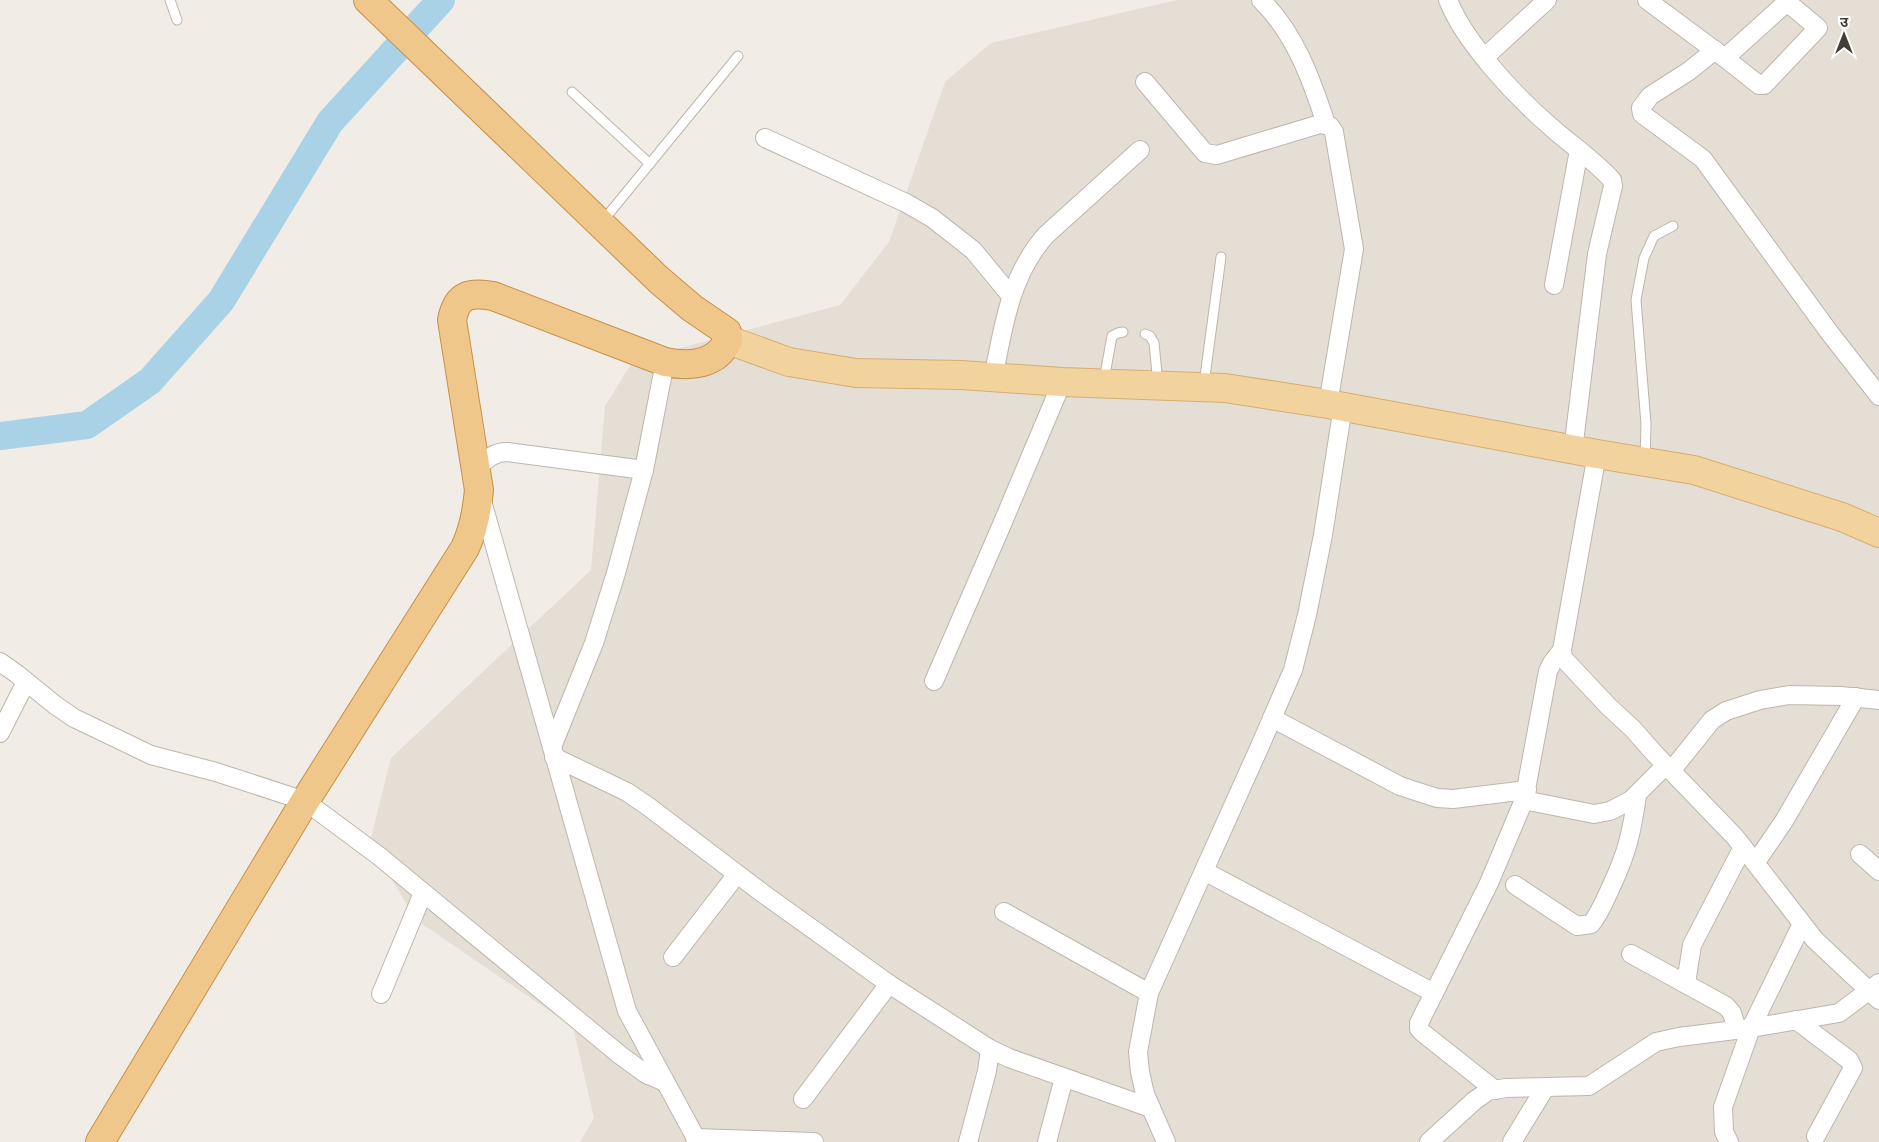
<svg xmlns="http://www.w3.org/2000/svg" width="1879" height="1142" viewBox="0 0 1879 1142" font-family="Roboto,'Noto Sans Devanagari',sans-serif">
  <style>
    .residential { fill: #e4ded5 }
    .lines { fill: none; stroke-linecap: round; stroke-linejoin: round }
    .river { stroke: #a9d2e7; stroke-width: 28 }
    .service-casing { stroke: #beb6ad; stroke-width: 11 }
    .minor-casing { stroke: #beb6ad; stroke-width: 20 }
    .primary-casing { stroke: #d4ae70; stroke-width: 30 }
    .trunk-casing { stroke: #c98f47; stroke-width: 30 }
    .service { stroke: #fff; stroke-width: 9 }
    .minor { stroke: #fff; stroke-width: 18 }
    .primary { stroke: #f2d39e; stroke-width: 28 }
    .trunk { stroke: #efc78a; stroke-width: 28 }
  </style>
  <rect width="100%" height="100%" fill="#f1ede6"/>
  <path class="residential" d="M1177,0H1879V1142H580L594,1118L573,1027L415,919L370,842L391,758L591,570L605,406L633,361L840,305L889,242L945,82L991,43Z"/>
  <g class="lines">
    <path class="river" d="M0,436L87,425L150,381L221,301L330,122L441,0"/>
    <g class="service-casing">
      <g id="service">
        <path d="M170,0L177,20"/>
        <path d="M572,92L650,164"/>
        <path d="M602,222L738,56"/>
        <path d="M1145,334L1150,336L1154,343L1158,384"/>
        <path d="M1104,380L1112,336L1118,333L1123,332"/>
        <path d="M1204,384L1221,257"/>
        <path d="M1645,459L1646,424L1636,300L1644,258L1654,236L1673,226"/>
      </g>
    </g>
    <g class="minor-casing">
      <g id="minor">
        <path d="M1261,0C1295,33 1312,81 1326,124"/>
        <path d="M1448,0C1465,43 1516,97 1551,127C1571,145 1594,160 1612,180L1613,186L1597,254L1573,450"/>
        <path d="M1647,0L1725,58L1787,2L1818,28L1764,85H1759L1725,58"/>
        <path d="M1715,50L1689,71L1650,96L1641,108L1642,114L1703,159L1829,332L1879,396"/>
        <path d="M1485,57L1547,0"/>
        <path d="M1145,82L1205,153L1217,155L1320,124L1330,126L1334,132L1354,249L1328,404"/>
        <path d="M765,138L906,203L932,218L973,250L1011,296"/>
        <path d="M1554,285L1579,150"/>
        <path d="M993,379C1003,328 1010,275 1046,235L1140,150"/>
        <path d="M1597,454L1562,650L1563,658L1609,707L1633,729L1654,753L1735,837L1815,940L1879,1000"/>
        <path d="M476,469C486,460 493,452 507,452L644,470"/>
        <path d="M482,501L627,1011L698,1142"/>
        <path d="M0,662L17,674L55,705L74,718L151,755L216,772L305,801L379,856L620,1055L646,1074L665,1082"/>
        <path d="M934,681L1000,529L1062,382"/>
        <path d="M1272,718L1400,786L1437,798L1453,799L1527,790"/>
        <path d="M0,733L26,682"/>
        <path d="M552,747L594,643L616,573L644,470L665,362"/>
        <path d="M554,757L627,792L649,807L761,892L889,984L990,1049L1009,1058L1151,1108"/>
        <path d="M1671,771L1712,720L1726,711L1760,700L1789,695L1841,696L1879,700"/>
        <path d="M1524,800L1594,814L1610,811L1631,800L1666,765"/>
        <path d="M1860,854L1879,871"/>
        <path d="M1756,862L1784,821L1856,697"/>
        <path d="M1204,871L1434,993"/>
        <path d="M1515,885L1577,926L1591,924C1600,913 1605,900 1611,887C1627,853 1632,832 1637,795"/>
        <path d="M1004,912L1149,993"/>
        <path d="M1631,954L1726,1006L1732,1013L1737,1029"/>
        <path d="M673,957L737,874"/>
        <path d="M1686,983L1692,945L1743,847"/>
        <path d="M381,994L423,893"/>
        <path d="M1796,1020L1849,1060L1853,1068L1816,1136"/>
        <path d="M1495,1090L1423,1033L1419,1029V1023L1489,883L1524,800L1548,671L1552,663L1562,650"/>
        <path d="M803,1099L889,984"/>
        <path d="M695,1138L814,1142"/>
        <path d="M968,1142L987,1071L990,1049"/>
        <path d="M1047,1142L1064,1078"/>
        <path d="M1166,1142L1145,1094L1140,1072L1138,1052L1149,993L1260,746L1293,670L1307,615L1323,535L1343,406"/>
        <path d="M1429,1142L1474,1101L1488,1091L1506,1088L1589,1086L1656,1042L1679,1037L1751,1028L1839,1013L1879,983"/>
        <path d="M1512,1142L1545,1088"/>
        <path d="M1729,1142L1724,1132L1723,1107L1751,1028L1802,924"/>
      </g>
    </g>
    <g class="primary-casing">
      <path id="primary" d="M728,340L789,362L856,373L961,375L1062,382L1225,388L1328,404L1597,454L1694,470L1842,517L1879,533"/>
    </g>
    <g class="trunk-casing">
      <path id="trunk" d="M100,1142L305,801L465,548C474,529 477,511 479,490L452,320C457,294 470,292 493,296L665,362C690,367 717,365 728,340L727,332L692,308L659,280L368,0"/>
    </g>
    <use href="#service" class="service"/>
    <use href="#minor" class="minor"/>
    <use href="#primary" class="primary"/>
    <use href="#trunk" class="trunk"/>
  </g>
  <g transform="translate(1844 35)" stroke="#ffffff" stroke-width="4" paint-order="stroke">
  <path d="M0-4L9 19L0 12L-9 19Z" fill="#423d36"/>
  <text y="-8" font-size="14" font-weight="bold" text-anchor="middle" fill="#423d36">उ</text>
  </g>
</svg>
